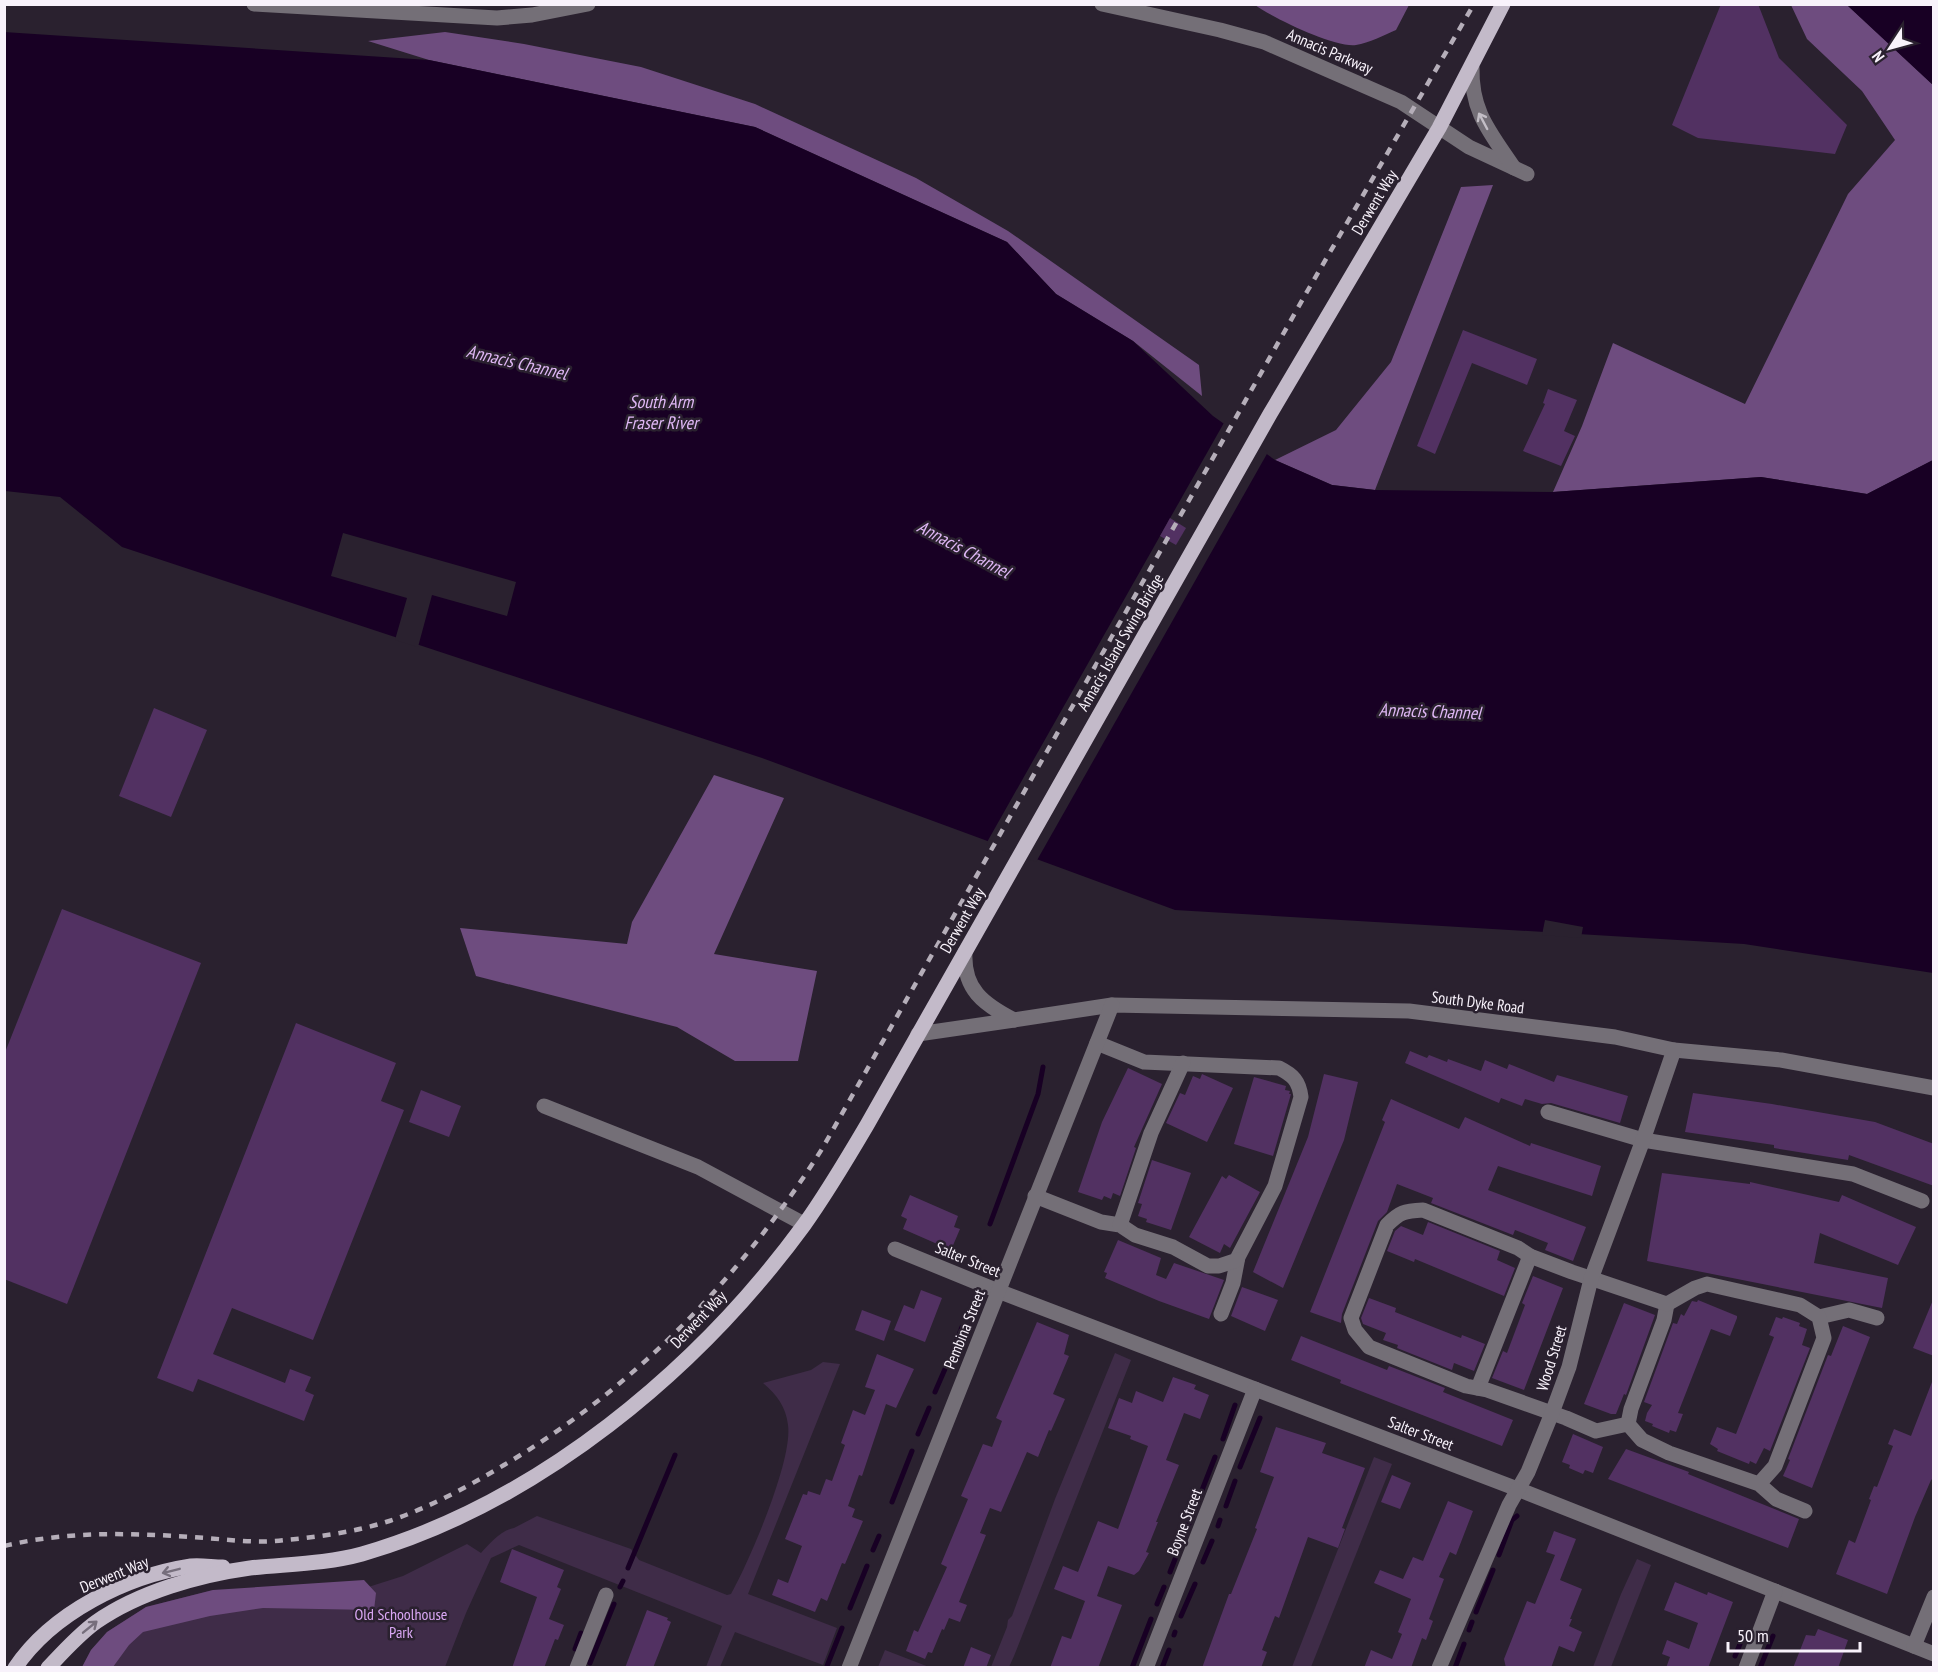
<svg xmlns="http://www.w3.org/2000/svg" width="1938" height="1672" viewBox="0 0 1938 1672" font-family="'PT Sans Narrow',sans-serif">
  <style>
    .green { fill: #3f2c48 }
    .forest { fill: #6e4c7f }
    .water { fill: #180024 }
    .pier { fill: #2a212f }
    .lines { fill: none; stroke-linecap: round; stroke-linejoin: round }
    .stream { stroke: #180024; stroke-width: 5 }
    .building { fill: #523162 }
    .minor { stroke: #746f77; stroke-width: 15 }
    .major { stroke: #c3bac9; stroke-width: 15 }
    .rail { stroke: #b5aeb9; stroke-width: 4.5; stroke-dasharray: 8 8; stroke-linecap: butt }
    .oneway { stroke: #c3bec6 }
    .oneway2 { stroke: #766e7c }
    .labels { text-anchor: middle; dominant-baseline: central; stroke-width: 5; stroke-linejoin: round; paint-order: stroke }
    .street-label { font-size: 16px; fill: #f8f2fb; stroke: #2a212f }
    .park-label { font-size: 16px; fill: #d9a7f4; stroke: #2a212f }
    .water-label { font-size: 18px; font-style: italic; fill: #dfb7f5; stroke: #2a212f }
  </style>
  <rect width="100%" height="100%" fill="#2a212f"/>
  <g class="green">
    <path d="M1115,1353L1131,1360L1014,1656L1009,1667H991L1007,1627L1008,1620L1012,1616L1055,1499Z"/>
    <path d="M823,1362L840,1364L748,1594L837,1628L823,1665L735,1632L720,1667H706L722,1626L519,1545L491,1558L466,1613L445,1667L82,1668L91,1650L107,1632L146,1607L213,1590L362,1589L403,1576L467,1544L481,1553C489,1544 501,1530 514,1528L537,1516L631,1549L639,1560L727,1595L731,1594C749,1562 793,1460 788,1425C786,1407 777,1395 763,1383L811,1370Z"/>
    <path d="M1374,1457L1392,1464L1311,1667H1292Z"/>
    <path d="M1637,1559L1651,1565L1611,1667H1593L1621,1594Z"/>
    <path d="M885,1650L929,1667H878Z"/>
  </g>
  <g class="forest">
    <path d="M1255,5H1409L1396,30C1384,35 1369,43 1356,45C1335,48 1273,18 1255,5Z"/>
    <path d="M1791,5H1847L1933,85V460L1867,494L1761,477L1553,492L1582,426L1613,343L1745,404L1848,194L1895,140L1862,91L1807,39Z"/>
    <path d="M445,32L524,44L641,67L755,104L916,178L1008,231L1199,365L1202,396L1133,341L1056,294L1007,242L755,127L429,60L368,41Z"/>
    <path d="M1493,185L1375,490L1332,485L1275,460L1336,430L1391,362L1461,187Z"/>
    <path d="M714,775L784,798L714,954L817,971L798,1061H735L677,1027L476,976L460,928L627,944L632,922Z"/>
    <path d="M364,1580L376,1593L374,1610L263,1608L210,1616L143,1632L129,1645L113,1667H82L91,1650L107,1632L146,1607L213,1590Z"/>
  </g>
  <g class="water">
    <path d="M1847,5H1933V85Z"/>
    <path d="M4,32L429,60L755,127L1007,242L1056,294L1133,341L1213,416L1275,460L1332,485L1375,490L1553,492L1761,477L1867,494L1933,460V973L1744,944L1175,910L762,758L122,547L60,497L5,491Z"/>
  </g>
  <g class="pier">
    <path d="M1225,421L1268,452L1036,862L986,844Z"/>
    <path d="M343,533L516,582L507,616L432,595L418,647L395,640L407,598L331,576Z"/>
    <path d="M1545,920L1583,927L1581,938L1542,935Z"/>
  </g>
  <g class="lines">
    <g class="stream">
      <path d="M990,1224L1038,1094L1043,1067"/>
      <path d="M953,1351L962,1327"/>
      <path d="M935,1392L945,1369"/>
      <path d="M918,1434L929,1408"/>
      <path d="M1223,1439L1235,1405"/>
      <path d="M1240,1467L1260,1418"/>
      <path d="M892,1502L912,1451"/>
      <path d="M1226,1506L1235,1481"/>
      <path d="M1218,1526L1220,1520"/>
      <path d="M873,1550L879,1536"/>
      <path d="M1499,1555L1512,1520L1517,1516"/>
      <path d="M1203,1562L1212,1541"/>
      <path d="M628,1568L675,1455"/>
      <path d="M1170,1572L1215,1457"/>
      <path d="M620,1587L623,1581"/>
      <path d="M1157,1604L1164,1587"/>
      <path d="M850,1608L867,1566"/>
      <path d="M1476,1612L1493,1570"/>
      <path d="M1181,1616L1195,1584"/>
      <path d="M1469,1630L1472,1622"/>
      <path d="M1174,1635L1175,1632"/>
      <path d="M575,1649L581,1633"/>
      <path d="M1735,1656L1740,1644"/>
      <path d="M590,1663L614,1604"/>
      <path d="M827,1666L842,1628"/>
      <path d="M1132,1668L1151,1619"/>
      <path d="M1162,1668L1169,1650"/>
      <path d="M1455,1668L1464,1644"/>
      <path d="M1760,1668L1773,1636"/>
    </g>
  </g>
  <g class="building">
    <path d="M1721,4H1758L1779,58L1847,125L1835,154L1698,138L1672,125Z"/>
    <path d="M1463,330L1537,359L1527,385L1472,363L1435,454L1417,446Z"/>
    <path d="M1548,389L1577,400L1564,431L1575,436L1561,466L1523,451L1545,404L1543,403Z"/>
    <path d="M1170,518L1186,528L1176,545L1160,536Z"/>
    <path d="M154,708L207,730L171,817L119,796Z"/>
    <path d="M62,909L201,963L67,1304L4,1279V1055Z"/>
    <path d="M296,1023L396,1063L381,1101L404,1110L313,1340L232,1308L213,1354L285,1383L290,1369L311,1377L305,1391L314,1395L304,1421L198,1379L193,1392L157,1378Z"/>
    <path d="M1410,1051L1427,1058L1429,1055L1447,1062L1448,1059L1481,1071L1485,1060L1507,1069L1509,1064L1554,1082L1557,1075L1628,1096L1620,1123L1551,1103L1542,1104L1525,1099L1522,1106L1501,1098L1499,1103L1405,1063Z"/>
    <path d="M1128,1068L1162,1084L1134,1147L1136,1148L1120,1196L1113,1193L1111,1199L1104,1196L1102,1200L1078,1192L1102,1122Z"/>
    <path d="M1202,1074L1233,1088L1207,1142L1166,1123L1180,1093L1185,1095L1193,1076L1200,1079Z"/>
    <path d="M1324,1074L1358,1082L1344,1140L1283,1288L1253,1272L1308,1137Z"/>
    <path d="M1254,1077L1286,1086L1285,1090L1290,1091L1289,1094H1291L1273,1156L1234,1144Z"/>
    <path d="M421,1090L461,1106L449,1137L409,1122Z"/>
    <path d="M1693,1093L1772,1104L1875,1122L1934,1144V1186L1849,1155L1848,1160L1774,1148V1145L1685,1132Z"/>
    <path d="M1391,1099L1459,1129L1465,1117L1530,1146L1531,1143L1601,1166L1592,1196L1498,1166L1488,1190L1586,1227L1573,1261L1545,1250L1548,1243L1515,1230L1513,1235L1431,1203L1433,1198L1397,1184L1387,1212L1378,1221L1342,1314L1341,1323L1310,1312L1385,1122L1382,1120Z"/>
    <path d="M1152,1160L1191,1173L1171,1230L1146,1222L1147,1219L1138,1216L1142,1204L1138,1203Z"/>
    <path d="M1662,1173L1750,1184V1182L1839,1202L1842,1195L1916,1227L1898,1265L1820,1233L1814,1263L1888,1278L1882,1308L1647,1261Z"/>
    <path d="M1229,1175L1260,1192L1230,1248L1224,1244L1220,1253L1189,1237L1222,1176L1226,1179Z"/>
    <path d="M910,1195L958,1216L954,1227L960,1229L951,1250L903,1229L907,1219L901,1216Z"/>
    <path d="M1428,1222L1500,1251L1497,1260L1515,1268L1504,1296L1415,1259L1414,1262L1387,1251L1395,1231L1401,1226L1423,1235Z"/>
    <path d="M1118,1240L1161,1258L1156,1275L1166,1279L1174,1263L1224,1280L1209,1319L1159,1301L1105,1278L1107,1273L1104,1272Z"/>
    <path d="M1533,1276L1563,1288L1524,1390L1492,1378L1503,1351L1507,1353L1525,1305L1522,1303Z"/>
    <path d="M1242,1287L1278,1300L1265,1331L1231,1316Z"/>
    <path d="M921,1290L942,1298L925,1342L894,1330L904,1305L914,1309Z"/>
    <path d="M1369,1298L1396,1308L1395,1312L1461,1338L1462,1335L1485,1344L1474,1371L1454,1363L1452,1370L1397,1348L1398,1345L1383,1340L1386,1333L1363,1324L1361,1318Z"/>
    <path d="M1698,1300L1737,1316V1318L1730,1336L1711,1329L1678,1413L1683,1414L1676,1432L1670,1430L1669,1433L1652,1426L1653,1424L1645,1421L1647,1413L1652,1405L1644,1402L1673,1323L1677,1324L1681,1314L1684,1316L1692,1301L1697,1302Z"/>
    <path d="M1933,1300H1934V1356L1913,1348Z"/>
    <path d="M1624,1303L1655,1315L1626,1395L1624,1394L1616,1414H1611L1584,1404Z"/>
    <path d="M862,1310L891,1321L884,1341L855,1330Z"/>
    <path d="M1776,1317L1782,1319L1783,1317L1800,1323L1799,1326L1807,1329L1802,1345L1810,1348L1770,1451L1764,1448L1756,1464L1750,1461L1749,1464L1717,1451L1718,1449L1710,1444L1717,1427L1736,1434L1774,1337L1769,1335Z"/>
    <path d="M1037,1322L1069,1335L1064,1354L1069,1356L1053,1394L1065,1399L1051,1431L1049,1430L1038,1457L1027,1452L1001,1512L990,1508L980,1533L986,1535L959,1602L967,1605L960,1622L949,1618L944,1630L942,1629L932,1653L928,1652L925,1659L906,1651L914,1630L918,1632L947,1567L941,1564L968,1499L961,1496L983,1444L992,1447L1002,1421L996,1418Z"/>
    <path d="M1843,1326L1870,1337L1812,1488L1783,1476L1790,1460L1788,1459L1828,1355L1831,1356Z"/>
    <path d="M1301,1336L1387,1370L1389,1366L1445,1388L1443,1392L1513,1420L1502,1446L1340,1383L1341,1380L1291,1360Z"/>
    <path d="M877,1354L914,1369L896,1408L886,1404L862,1476L859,1475L848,1506L855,1509L852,1517L863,1521L845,1564L842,1563L827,1601L821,1598L815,1612L772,1595L778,1579L788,1583L802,1546L785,1539L803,1494L807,1495L808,1491L820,1495L826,1479L832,1481L845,1445L841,1443L853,1410L865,1415L875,1390L865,1387Z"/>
    <path d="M1173,1377L1196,1385L1194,1389L1209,1395L1200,1419L1184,1413L1166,1460L1179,1465L1156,1522H1158L1146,1552L1149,1553L1139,1571L1134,1575L1108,1566L1097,1596L1122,1605L1098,1668H1050L1062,1636L1071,1639L1085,1601L1054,1589L1063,1566L1078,1572L1098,1521L1118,1529L1148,1446L1130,1439L1131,1436L1108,1428L1119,1398L1132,1403L1136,1391L1163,1402Z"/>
    <path d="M1932,1382L1934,1478L1931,1480L1915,1517L1887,1594L1836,1574L1849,1540L1855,1543L1871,1500L1869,1499L1874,1486L1877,1487L1893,1446L1888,1444L1894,1429L1911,1436Z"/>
    <path d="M1276,1427L1326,1443L1322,1453L1365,1468L1342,1528L1345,1529L1338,1548L1308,1537L1279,1618L1275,1616L1262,1650L1267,1652L1261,1668H1202L1229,1594H1231L1257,1529L1255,1528L1274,1477L1260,1472Z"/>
    <path d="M1573,1434L1603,1447L1593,1473L1585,1470L1583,1474L1569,1468L1570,1465L1562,1462Z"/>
    <path d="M1626,1449L1689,1472L1688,1474L1799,1519L1788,1548L1608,1479Z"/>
    <path d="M1392,1475L1411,1483L1400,1509L1381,1502Z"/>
    <path d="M1448,1501L1473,1511L1456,1555L1450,1552L1439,1577L1444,1579L1429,1619L1433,1621L1426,1640L1422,1638L1411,1668H1364L1371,1650L1392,1659L1402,1634L1398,1632L1411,1599L1374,1583L1380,1570L1403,1579L1413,1557L1423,1561Z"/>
    <path d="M1554,1531L1576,1539L1560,1580L1582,1589L1570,1619H1572L1569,1626L1582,1632L1574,1652L1559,1646L1551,1668H1506L1504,1659L1527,1601L1535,1604L1555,1555L1546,1552Z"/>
    <path d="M512,1549L564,1570L557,1587L561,1589L549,1619L564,1625L558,1640L555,1639L544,1668H512L537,1597L500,1582Z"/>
    <path d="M1675,1582L1707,1595L1708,1592L1733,1602L1708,1668H1666L1670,1657L1662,1654L1667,1640L1689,1649L1698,1623L1664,1610Z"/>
    <path d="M647,1610L668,1618L667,1620L671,1622L653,1668H625Z"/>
    <path d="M1818,1629L1848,1640L1838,1668H1793L1806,1635L1815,1636Z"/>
    <path d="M971,1647L991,1655L986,1668H963Z"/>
  </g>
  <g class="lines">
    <g class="minor">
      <path d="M254,4L497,18L532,15L588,4"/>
      <path d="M1102,4L1220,30L1264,42L1401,102L1469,147L1527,174"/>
      <path d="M1472,67C1471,112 1490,132 1514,168"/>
      <path d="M1014,1020L1112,1005L1409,1011L1615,1037L1674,1050L1781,1060L1934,1088"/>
      <path d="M918,1034L1014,1020C983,1004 963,989 965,952"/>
      <path d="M1097,1043L1144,1062L1279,1068C1293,1075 1299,1081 1301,1097L1275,1186L1238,1257L1233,1283L1221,1314"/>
      <path d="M544,1106L698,1167L804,1224"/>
      <path d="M1548,1112L1643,1140L1853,1174L1922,1201"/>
      <path d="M1035,1196L1101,1222L1120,1225L1135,1235L1173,1247L1208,1266H1219L1237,1260"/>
      <path d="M1120,1225L1151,1133L1183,1063"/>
      <path d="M895,1249L998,1291L1520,1490L1934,1654"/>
      <path d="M1819,1317L1849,1310L1877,1318"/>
      <path d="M1478,1388L1530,1256"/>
      <path d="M1628,1424L1631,1409L1664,1320L1667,1304"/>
      <path d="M1759,1484L1775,1466L1824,1338L1819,1317L1800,1305L1707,1284L1695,1288L1667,1304L1572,1272L1530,1256L1518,1248L1423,1210C1404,1211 1400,1212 1387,1225L1351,1318L1355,1330L1369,1347L1466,1386L1487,1390L1566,1418L1596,1431L1628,1424L1642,1440L1669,1453L1759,1484L1776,1499L1805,1511"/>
      <path d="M1914,1646L1934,1597"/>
      <path d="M577,1668L606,1595"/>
      <path d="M849,1668L1112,1005"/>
      <path d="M1146,1668L1255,1389"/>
      <path d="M1439,1668L1509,1505L1528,1472L1552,1413L1569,1367L1591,1279L1643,1140L1674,1050"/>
      <path d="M1746,1668L1775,1591"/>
    </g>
    <g class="major">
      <path d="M15,1668C52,1613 126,1576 191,1566C201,1565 213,1567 223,1567"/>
      <path d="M48,1668C63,1652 78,1635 96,1622C139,1592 199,1575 250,1568C287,1564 326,1564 362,1554C538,1503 697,1371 804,1225C827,1193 847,1159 867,1125L1270,414L1439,128L1503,4"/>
    </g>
    <path class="rail" d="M4,1546C67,1531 129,1533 193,1537C224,1539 255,1544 285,1540C319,1537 354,1532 386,1522C427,1509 467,1487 504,1465C635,1388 741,1277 822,1149L1308,290L1474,4"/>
  </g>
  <defs><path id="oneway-shaft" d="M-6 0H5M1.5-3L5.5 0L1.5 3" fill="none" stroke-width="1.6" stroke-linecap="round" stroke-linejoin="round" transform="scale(1.5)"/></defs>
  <use class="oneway" href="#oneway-shaft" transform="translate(1483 121) rotate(-118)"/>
  <g class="oneway2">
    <use href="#oneway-shaft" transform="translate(171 1571) rotate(166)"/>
    <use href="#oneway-shaft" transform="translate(90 1627) rotate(-39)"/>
  </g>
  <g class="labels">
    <g class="street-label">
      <text transform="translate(1330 51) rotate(23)">Annacis Parkway</text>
      <text transform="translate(1374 202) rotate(-59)">Derwent Way</text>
      <text transform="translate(1120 642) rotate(-60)">Annacis Island Swing Bridge</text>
      <text transform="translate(962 920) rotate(-60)">Derwent Way</text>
      <text transform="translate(1478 1002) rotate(7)">South Dyke Road</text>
      <text transform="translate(968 1259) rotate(22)">Salter Street</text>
      <text transform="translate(698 1319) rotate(-46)">Derwent Way</text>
      <text transform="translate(964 1329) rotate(-68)">Pembina Street</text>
      <text transform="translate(1551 1358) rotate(-73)">Wood Street</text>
      <text transform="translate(1421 1433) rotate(21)">Salter Street</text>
      <text transform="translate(1184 1522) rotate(-69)">Boyne Street</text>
      <text transform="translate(114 1574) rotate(-22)">Derwent Way</text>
    </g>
    <g class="park-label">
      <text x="401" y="1614">Old Schoolhouse<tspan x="401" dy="18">Park</tspan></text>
    </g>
    <g class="water-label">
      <text transform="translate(517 362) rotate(13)">Annacis Channel</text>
      <text x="661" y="401">South Arm<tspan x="661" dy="21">Fraser River</tspan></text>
      <text transform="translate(964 549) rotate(28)">Annacis Channel</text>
      <text transform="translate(1430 711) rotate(2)">Annacis Channel</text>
    </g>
  </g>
  <rect width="1938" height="1672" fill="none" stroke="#f8f2fb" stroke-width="12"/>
  <g transform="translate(1890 48) rotate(234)" stroke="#2a212f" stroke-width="4.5" paint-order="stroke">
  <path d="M0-4.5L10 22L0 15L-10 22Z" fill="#f8f2fb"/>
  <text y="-9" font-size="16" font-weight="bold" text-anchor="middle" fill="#f8f2fb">N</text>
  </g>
  <path d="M1728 1642v9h132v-9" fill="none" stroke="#f8f2fb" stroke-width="3"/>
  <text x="1737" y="1642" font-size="18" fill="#f8f2fb" stroke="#2a212f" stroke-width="4.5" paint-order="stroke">50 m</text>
</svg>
